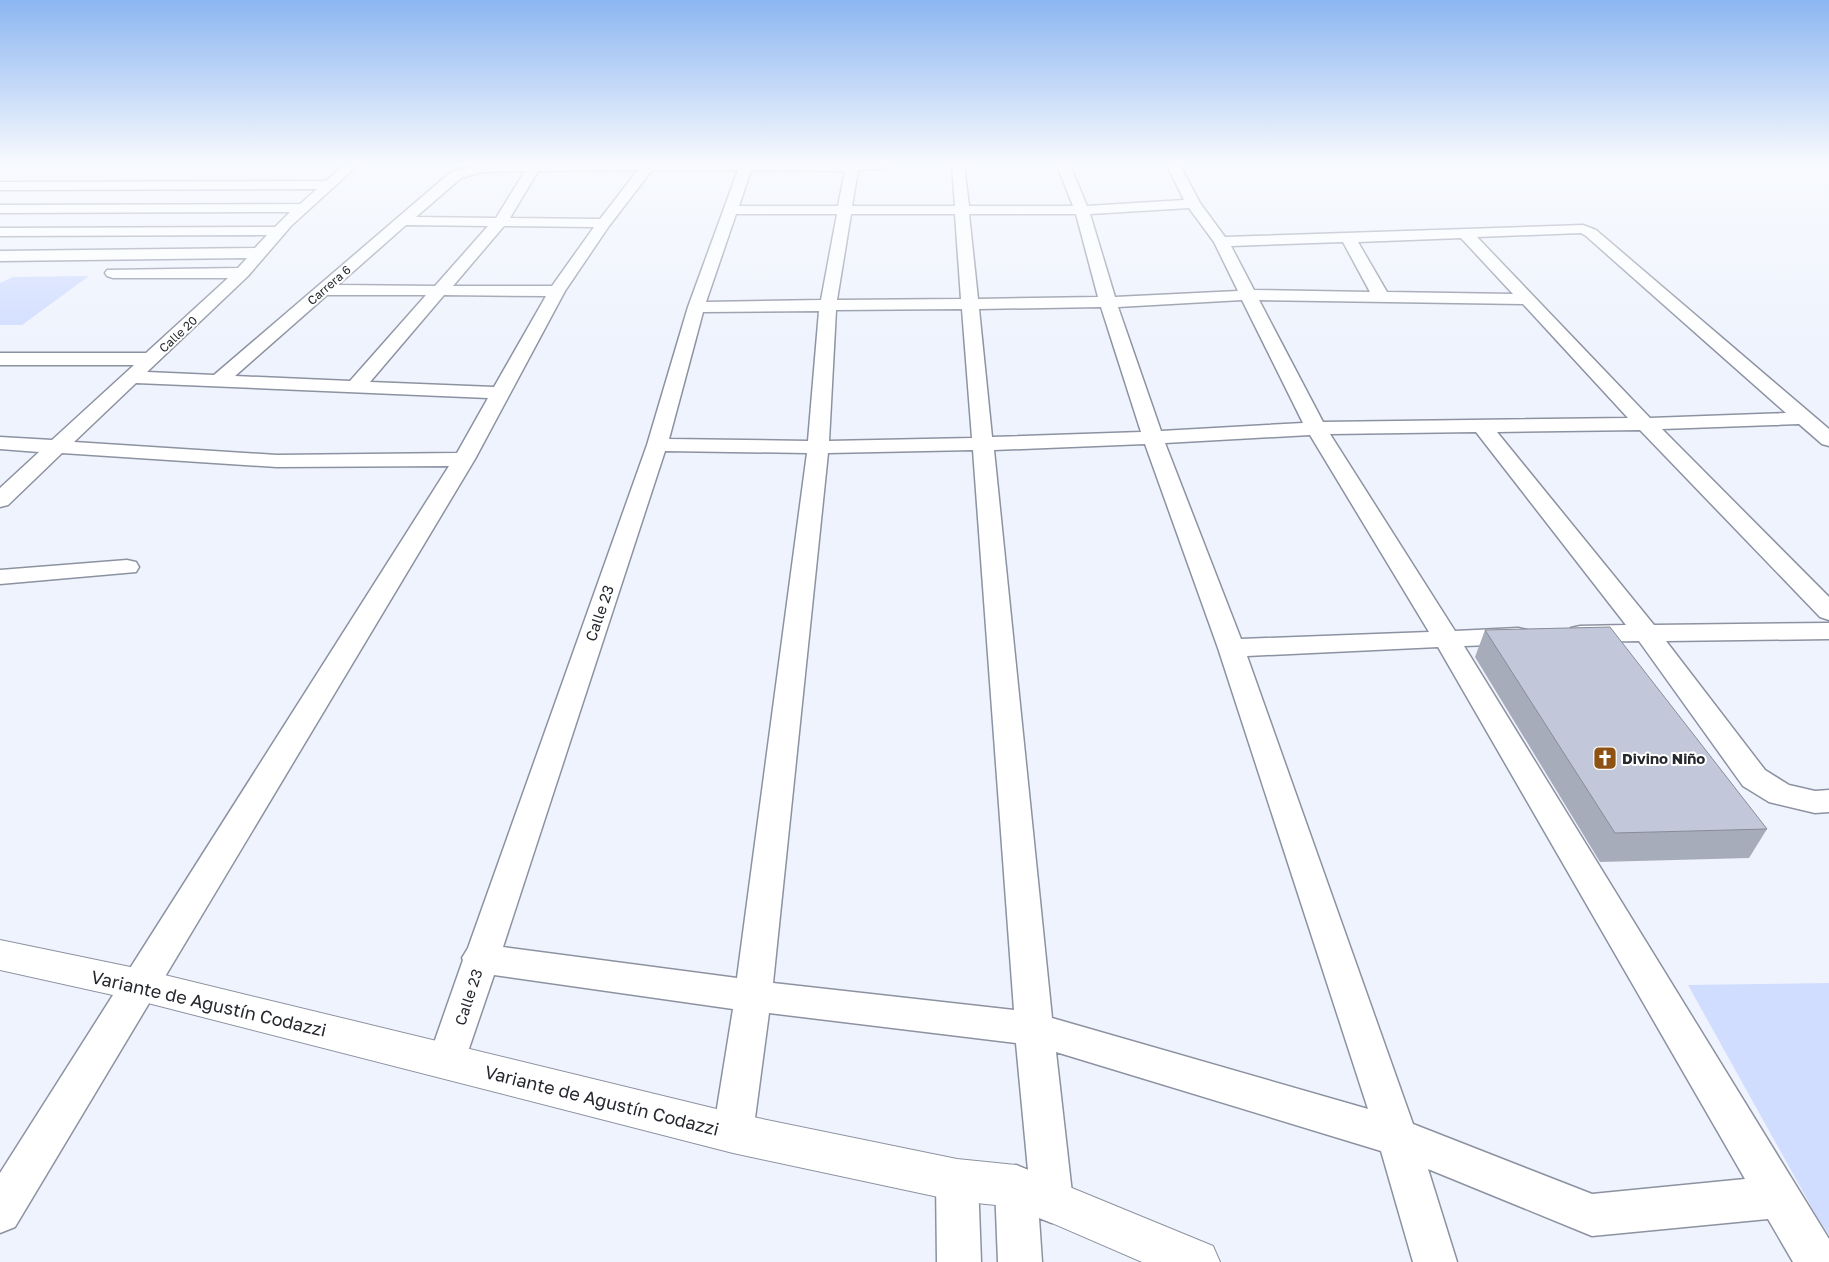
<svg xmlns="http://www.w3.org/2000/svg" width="1829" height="1262" viewBox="0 0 1829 1262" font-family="'Golos Text',sans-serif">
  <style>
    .green { fill: #d1ddff }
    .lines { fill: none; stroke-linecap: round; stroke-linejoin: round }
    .minor-casing { stroke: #8c92a1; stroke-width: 3 }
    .major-casing { stroke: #8c92a1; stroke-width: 2 }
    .minor { fill: #fff; fill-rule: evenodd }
    .major { fill: #fff; fill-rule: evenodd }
    .wall { fill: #a7acbb }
    .building { fill: #c2c8d9; stroke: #888c98 }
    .labels { text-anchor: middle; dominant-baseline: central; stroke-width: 4; stroke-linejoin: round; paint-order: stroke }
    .far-street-label { font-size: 12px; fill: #25282e; stroke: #fff }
    .street-label { font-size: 15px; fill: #25282e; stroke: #fff }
    .poi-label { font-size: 15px; font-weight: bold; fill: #25282e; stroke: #fff; text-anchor: start }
    .near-street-label { font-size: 18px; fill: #25282e; stroke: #fff }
  </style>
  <rect width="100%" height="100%" fill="#eff3fd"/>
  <g class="green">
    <path d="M89,276L22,325H0V283L13,277Z"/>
    <path d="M1829,983V1235L1817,1217L1688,985Z"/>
  </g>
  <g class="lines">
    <g class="minor-casing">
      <g id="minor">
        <path d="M344,165H358L291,226L248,276L147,372L214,375L451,172L476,165H889L883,169L858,170L852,206H955L952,165H964L969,206H1073L1057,165H1070L1087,206L1184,200L1167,165H1180L1200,203L1225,237L1583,225L1596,230L1829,429V446L1822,444L1799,424L1662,429L1829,597V620L1820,617L1640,430L1497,432L1654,625L1829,623V639L1666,641L1765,770L1789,785L1815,791L1829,790V812L1815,813L1769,802L1743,786L1639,641L1580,642L1571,640L1567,634L1571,628L1580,626L1626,625L1476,432L1330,434L1455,631L1518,628L1527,630L1531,636L1527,642L1518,644L1464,646L1829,1239V1262H1793L1768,1219L1592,1236L1428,1169L1457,1262H1413L1381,1151L1056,1052L1073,1202L1067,1217L1052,1223L1039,1218L1042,1262H998L995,1186L1001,1171L1016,1165L1028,1170L1016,1043L769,1013L753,1133L747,1146L733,1152L719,1146L713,1133L733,1009L494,975L461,1072L447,1077L433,1072L428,1060L463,960L462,958L468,948L647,445L688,307L738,170H652L609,226L565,291L475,459L15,1227L0,1233V1173L449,466L277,467L62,453L8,505L0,507V488L39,452L0,449V437L52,440L134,365H0V353H146L228,278H113L107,276L105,273L107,270L238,268L247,258L0,261V251L255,248L267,235L0,236V228L275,227L290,212L0,213V205L300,204L317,189L0,190V182L326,181ZM638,170L600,219L510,218L538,171ZM751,170L845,171L838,206H739ZM525,171L496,218L416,217L461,178L482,172ZM1189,208L1214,242L1238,291L1115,297L1090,214ZM736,214H837L821,300L706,302ZM851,214H955L961,299L837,300ZM969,214H1076L1098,297L978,299ZM406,225L488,226L435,286L338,285ZM504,226L594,227L552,286H453ZM1581,233L1586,236L1786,413L1650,418L1477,237ZM1461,238L1513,294L1387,292L1358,242ZM1343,242L1370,292L1254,290L1231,246ZM327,295H426L350,381L235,376ZM444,295L546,296L494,387L370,382ZM1242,300L1303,423L1161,431L1118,307ZM1259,300L1523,304L1628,418L1323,422ZM1101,307L1141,432L992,437L979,309ZM962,309L972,438L829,441L836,310ZM819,311L808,441L669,439L703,312ZM136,383L488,398L457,453L277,455L74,442ZM1310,435L1429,632L1241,639L1165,443ZM1145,444L1218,648L1368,1109L1052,1018L994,450ZM973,450L1014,1010L773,983L828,453ZM665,451L807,453L737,978L503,947ZM1438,647L1745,1179L1592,1194L1413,1124L1247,656Z"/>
        <path d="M127,560L136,562L139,567L136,572L0,584V570Z"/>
        <path d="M957,1160L972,1166L978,1180L981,1262H937L936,1180L942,1166Z"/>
      </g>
    </g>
    <g class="major-casing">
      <path id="major" d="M0,940L140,969L733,1113L957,1159L1016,1165L1213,1246L1220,1262H1142L1015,1207L957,1201L733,1153L140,1001L0,970Z"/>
    </g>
    <use href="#minor" class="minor"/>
    <use href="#major" class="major"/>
  </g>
  <path class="wall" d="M1485,630L1767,829L1749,858L1600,862L1475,657Z"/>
  <path class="building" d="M1610,627L1767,829L1615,833L1485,630Z"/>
  <linearGradient id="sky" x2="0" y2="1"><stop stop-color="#8cb6f1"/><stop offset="0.48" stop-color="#f8fafe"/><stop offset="1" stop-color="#f8fafe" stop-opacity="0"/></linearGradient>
  <rect width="1829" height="342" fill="url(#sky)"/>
  <defs>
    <g id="church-square" transform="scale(1.25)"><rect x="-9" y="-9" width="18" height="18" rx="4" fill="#8f5215" stroke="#fff"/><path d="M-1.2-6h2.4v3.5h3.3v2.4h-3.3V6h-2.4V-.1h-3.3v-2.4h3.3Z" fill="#fff"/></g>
  </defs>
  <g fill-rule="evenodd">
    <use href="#church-square" x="1605" y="758"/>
  </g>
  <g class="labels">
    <g class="far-street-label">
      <text transform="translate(329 285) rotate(-41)">Carrera 6</text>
      <text transform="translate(178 334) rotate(-43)">Calle 20</text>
    </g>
    <g class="street-label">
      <text transform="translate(599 613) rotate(-71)">Calle 23</text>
      <text transform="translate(468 997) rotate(-72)">Calle 23</text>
    </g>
    <g class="poi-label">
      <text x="1622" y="758">Divino Niño</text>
    </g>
    <g class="near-street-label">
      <text transform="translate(209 1003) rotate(13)">Variante de Agustín Codazzi</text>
      <text transform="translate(602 1100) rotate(14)">Variante de Agustín Codazzi</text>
    </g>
  </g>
</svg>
